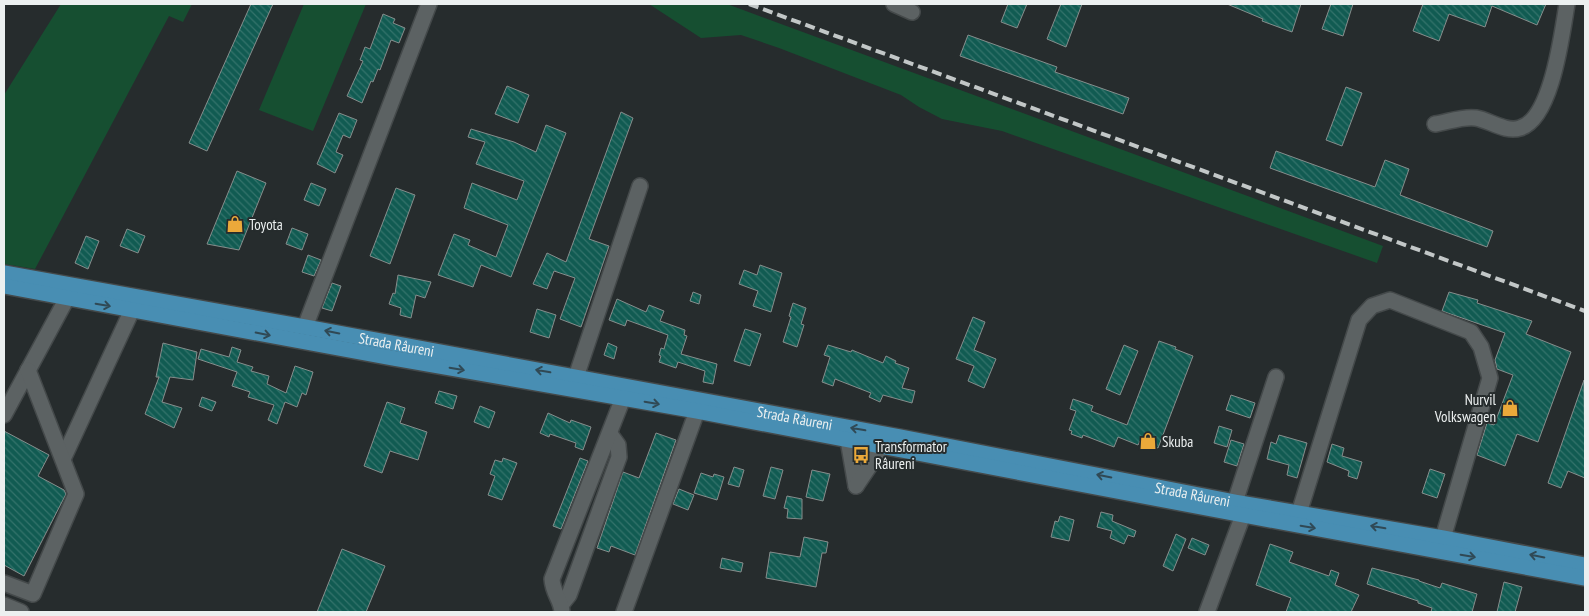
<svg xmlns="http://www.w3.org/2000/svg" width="1589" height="616" viewBox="0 0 1589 616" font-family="'PT Sans Narrow',sans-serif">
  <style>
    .grass { fill: #164f31 }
    .building { fill: url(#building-back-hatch); stroke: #868d8c }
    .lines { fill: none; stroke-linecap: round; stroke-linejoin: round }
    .minor-casing { stroke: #44494a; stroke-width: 18 }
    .major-casing { stroke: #44494a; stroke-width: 18 }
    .minor { stroke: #5c6263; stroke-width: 15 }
    .major { stroke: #488eb3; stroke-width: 15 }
    .rail { stroke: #c2c7c7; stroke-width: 4; stroke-dasharray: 10 5; stroke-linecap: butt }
    .oneway { stroke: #304955 }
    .labels { text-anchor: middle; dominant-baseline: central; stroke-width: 4; stroke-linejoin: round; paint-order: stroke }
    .poi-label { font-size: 15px; fill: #ecf0f0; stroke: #262c2d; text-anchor: start }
    .street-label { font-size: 15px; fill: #ecf0f0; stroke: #262c2d }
  </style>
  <defs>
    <pattern id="building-back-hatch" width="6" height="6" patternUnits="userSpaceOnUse" patternTransform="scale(1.25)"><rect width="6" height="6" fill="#115b52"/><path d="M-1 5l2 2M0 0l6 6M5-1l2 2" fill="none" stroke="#34736b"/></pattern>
  </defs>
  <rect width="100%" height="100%" fill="#262c2d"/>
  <g class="grass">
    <path d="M61,4H192L183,22L169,16L35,269L4,264V95Z"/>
    <path d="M304,4H366L313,131L259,110Z"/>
    <path d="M649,4H727L1383,246L1377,263L1002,131L942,119L919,107L901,95L779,48L741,35L701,38Z"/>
  </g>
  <g class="building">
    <path d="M251,4H273L207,151L189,143Z"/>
    <path d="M1008,4H1027L1017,28L1001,22Z"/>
    <path d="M1061,4H1082L1066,47L1047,39Z"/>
    <path d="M1227,4H1301L1292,32L1262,21L1263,19Z"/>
    <path d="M1331,4H1353L1343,36L1322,29Z"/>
    <path d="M1423,4H1546L1537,25L1492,6L1485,27L1449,14L1439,41L1413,31Z"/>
    <path d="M383,14L395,19L393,23L405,28L399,43L391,40L380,70L378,69L373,82L371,81L362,103L347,96L363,61L360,60L365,47L370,49Z"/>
    <path d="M968,35L1057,67L1055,72L1129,98L1123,114L960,56Z"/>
    <path d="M507,86L529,95L518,123L495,114Z"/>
    <path d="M1346,87L1362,93L1342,146L1326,140Z"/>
    <path d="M621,112L633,118L589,239L609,246L581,327L560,319L575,278L554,271L547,289L533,284L547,253L566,262Z"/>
    <path d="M339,113L357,120L350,138L343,135L336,152L343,155L335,173L317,164Z"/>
    <path d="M546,125L566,133L511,277L481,265L473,287L438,275L454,234L470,240L468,245L496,257L508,225L464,208L472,183L517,200L524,181L476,164L485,142L468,137L471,129L514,142L536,152Z"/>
    <path d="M1276,151L1375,187L1385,160L1409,169L1400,195L1493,231L1487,247L1270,168Z"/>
    <path d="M237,171L266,183L239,250L207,244Z"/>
    <path d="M311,183L326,189L319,206L304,200Z"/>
    <path d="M396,188L415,195L390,264L370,256Z"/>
    <path d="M292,228L308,234L302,250L286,244Z"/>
    <path d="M127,229L145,236L138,253L120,246Z"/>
    <path d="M86,236L99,241L88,269L75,263Z"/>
    <path d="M308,255L321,260L314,276L302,272Z"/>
    <path d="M760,265L782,273L771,312L753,306L758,291L739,284L744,270L757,275Z"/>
    <path d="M398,275L431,282L425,298L416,295L411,318L400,315L401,308L389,304L393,293L395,294Z"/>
    <path d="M332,283L341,286L332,311L322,308Z"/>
    <path d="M693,292L701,295L699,304L690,301Z"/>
    <path d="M1449,292L1478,300L1477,303L1532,321L1526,334L1571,352L1538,442L1517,434L1505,466L1477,455L1487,423L1494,425L1513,375L1497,369L1495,360L1505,333L1442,311Z"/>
    <path d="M617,299L646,312L649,305L664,311L660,321L685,330L684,335L687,336L681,354L717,364L713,384L703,382L705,371L678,362L676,368L659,362L661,356L659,355L661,348L664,349L668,335L627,320L625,326L609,320Z"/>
    <path d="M793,303L806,308L801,324L804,325L797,347L783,342L791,317L789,316Z"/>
    <path d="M537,309L556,315L549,338L530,332Z"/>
    <path d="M973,317L985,322L974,350L996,359L984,388L968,381L974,366L956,359Z"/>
    <path d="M745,329L761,334L750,366L734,361Z"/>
    <path d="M1159,341L1176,347L1175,349L1193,356L1158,448L1140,441L1138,445L1118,437L1114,447L1083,435L1082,438L1071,434L1072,431L1069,430L1076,411L1070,409L1073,399L1093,406L1091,411L1127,425Z"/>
    <path d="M163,343L197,352L193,380L170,377L162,402L182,408L174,428L145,414L159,377H156Z"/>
    <path d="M608,343L617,347L614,359L604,355Z"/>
    <path d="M828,345L851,352L852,350L883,363L886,356L896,361L895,363L909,368L902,388L915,391L912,403L883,395L880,402L869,397L871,393L835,379L833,386L822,382L830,357L824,355Z"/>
    <path d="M1124,345L1138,351L1120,395L1106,389Z"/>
    <path d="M232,347L241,350L237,362L253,367L251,371L269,376L267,384L286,393L295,366L313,372L306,395L302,393L297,407L285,402L277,424L268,420L274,405L248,397L250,392L232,386L237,372L198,359L201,349L229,357Z"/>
    <path d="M1584,380L1585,478L1568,471L1561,488L1548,483Z"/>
    <path d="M439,391L457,396L453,409L435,403Z"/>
    <path d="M1231,395L1255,403L1250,418L1226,410Z"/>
    <path d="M202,397L216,402L212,411L199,406Z"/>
    <path d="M387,402L405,408L400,423L427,432L418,460L390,451L382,473L364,466Z"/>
    <path d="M480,406L495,412L489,428L474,422Z"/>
    <path d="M548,413L570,423L571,420L591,427L583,450L575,447L576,443L550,434L549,437L540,433Z"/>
    <path d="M1219,426L1232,430L1227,447L1214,443Z"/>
    <path d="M4,431L49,455L38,476L64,490L66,494L24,576L4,565Z"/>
    <path d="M656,433L676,440L635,555L611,546L609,552L597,548L623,472L639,478Z"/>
    <path d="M1279,435L1307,443L1297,478L1287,475L1289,465L1267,459L1271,442L1276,444Z"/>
    <path d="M1231,440L1244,444L1237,466L1224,462Z"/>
    <path d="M1332,444L1344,448L1342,456L1362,462L1357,479L1348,476L1349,471L1327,462Z"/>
    <path d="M503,458L517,463L502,500L488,495L495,476L490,474L495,460L502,462Z"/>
    <path d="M580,458L588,461L561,529L553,526Z"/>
    <path d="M734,467L744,470L739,487L728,484Z"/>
    <path d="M771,467L783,470L775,499L763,496Z"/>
    <path d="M1430,469L1445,474L1437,498L1422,493Z"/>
    <path d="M812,470L830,474L823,501L806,497Z"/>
    <path d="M701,473L713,477L714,474L724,477L717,500L694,493Z"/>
    <path d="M679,489L694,495L688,510L673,504Z"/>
    <path d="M787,496L802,499V519L787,518L788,509L784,508Z"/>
    <path d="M1101,512L1113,515L1112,521L1136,531L1134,537L1128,535L1124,544L1110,538L1112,531L1097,527Z"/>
    <path d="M1060,516L1074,520L1069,541L1051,537L1055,521L1058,522Z"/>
    <path d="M1176,534L1186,539L1173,571L1163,566Z"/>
    <path d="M804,537L828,542L826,553H822L816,587L766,578L770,552L800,557Z"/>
    <path d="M1192,538L1209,545L1205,555L1188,548Z"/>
    <path d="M1270,544L1293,552L1289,562L1329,576L1331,570L1339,573L1335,585L1359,595L1351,612H1286L1291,598L1256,585Z"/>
    <path d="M342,549L385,566L366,612H317Z"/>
    <path d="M722,558L743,563L741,572L720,568Z"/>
    <path d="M1372,568L1419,580V581L1440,588L1442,583L1477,594L1472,612H1431L1432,608L1418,603V601L1367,584Z"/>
    <path d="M1504,582L1522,587L1515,612H1497Z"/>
  </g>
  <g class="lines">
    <g class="minor-casing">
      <g id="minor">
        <path d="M894,4L912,12"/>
        <path d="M1435,124C1448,122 1463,116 1476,118C1489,120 1506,133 1520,128C1552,119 1562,33 1567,4"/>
        <path d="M305,327L429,4"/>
        <path d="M576,377L640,186"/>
        <path d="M4,415L67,298"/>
        <path d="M848,440L856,486"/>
        <path d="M63,459L132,310"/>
        <path d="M856,486L883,446"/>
        <path d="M1235,502L1276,377"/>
        <path d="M1299,513L1359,320L1372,306L1390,300L1471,332L1481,347L1490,378L1443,538"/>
        <path d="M4,583L33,594L76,494L28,370"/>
        <path d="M4,605L21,612"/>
        <path d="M561,605L569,595L619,457L618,445L610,434"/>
        <path d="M562,612C561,599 553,594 552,579L623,398"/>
        <path d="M624,612L697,411"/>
        <path d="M1207,612L1243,515L1248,510H1253"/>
      </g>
    </g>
    <g class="major-casing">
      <g id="major">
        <path id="s1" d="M4,273L305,327L900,437L1235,502L1443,538L1585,565"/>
        <path d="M4,286L392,358L697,411L1243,515L1585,578"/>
      </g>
    </g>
    <use href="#minor" class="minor"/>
    <use href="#major" class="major"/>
    <path class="rail" d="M749,4L1585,311"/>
  </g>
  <defs><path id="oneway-shaft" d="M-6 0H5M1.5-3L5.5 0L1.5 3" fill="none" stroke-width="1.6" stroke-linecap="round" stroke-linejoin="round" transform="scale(1.25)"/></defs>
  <g class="oneway">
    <use href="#oneway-shaft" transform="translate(103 305) rotate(10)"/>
    <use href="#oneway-shaft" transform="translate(332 332) rotate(-169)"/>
    <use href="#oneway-shaft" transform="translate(263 334) rotate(11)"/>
    <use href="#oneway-shaft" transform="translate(457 369) rotate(10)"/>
    <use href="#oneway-shaft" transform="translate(543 371) rotate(-170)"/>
    <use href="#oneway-shaft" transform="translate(652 403) rotate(10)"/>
    <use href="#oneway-shaft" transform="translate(858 429) rotate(-170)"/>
    <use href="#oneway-shaft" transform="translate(1104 476) rotate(-169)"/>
    <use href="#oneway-shaft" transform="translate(1308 527) rotate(10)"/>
    <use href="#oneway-shaft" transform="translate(1378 527) rotate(-170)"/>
    <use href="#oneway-shaft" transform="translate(1468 556) rotate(10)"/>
    <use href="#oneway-shaft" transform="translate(1537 556) rotate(-169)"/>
  </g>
  <defs>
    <g id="shop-bare" transform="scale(1.35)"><path d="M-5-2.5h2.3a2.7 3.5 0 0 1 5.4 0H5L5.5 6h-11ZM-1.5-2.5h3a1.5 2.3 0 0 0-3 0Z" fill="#eba93a" stroke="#262c2d" stroke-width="2.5" paint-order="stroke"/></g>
    <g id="bus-bare" transform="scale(1.35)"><path d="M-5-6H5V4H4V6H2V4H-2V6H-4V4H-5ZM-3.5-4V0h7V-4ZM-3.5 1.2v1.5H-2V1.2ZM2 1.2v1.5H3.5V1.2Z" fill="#eba93a" stroke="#262c2d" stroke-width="2.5" paint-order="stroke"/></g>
  </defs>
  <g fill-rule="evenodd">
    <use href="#shop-bare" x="235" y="224"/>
    <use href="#shop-bare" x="1510" y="408"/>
    <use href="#shop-bare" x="1148" y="441"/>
    <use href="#bus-bare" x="861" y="455"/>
  </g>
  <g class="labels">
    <g class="poi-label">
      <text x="249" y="224">Toyota</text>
      <text x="1496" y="399" text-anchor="end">Nurvil<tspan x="1496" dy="17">Volkswagen</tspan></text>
      <text x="1162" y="441">Skuba</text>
      <text x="875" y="446">Transformator<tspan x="875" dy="17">Râureni</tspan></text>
    </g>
    <g class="street-label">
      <text stroke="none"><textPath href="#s1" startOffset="399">Strada Râureni</textPath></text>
      <text stroke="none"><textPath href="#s1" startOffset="804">Strada Râureni</textPath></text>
      <text stroke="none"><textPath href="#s1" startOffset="1209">Strada Râureni</textPath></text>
    </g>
  </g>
  <rect width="1589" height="616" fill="none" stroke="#ecf0f0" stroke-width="10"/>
</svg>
